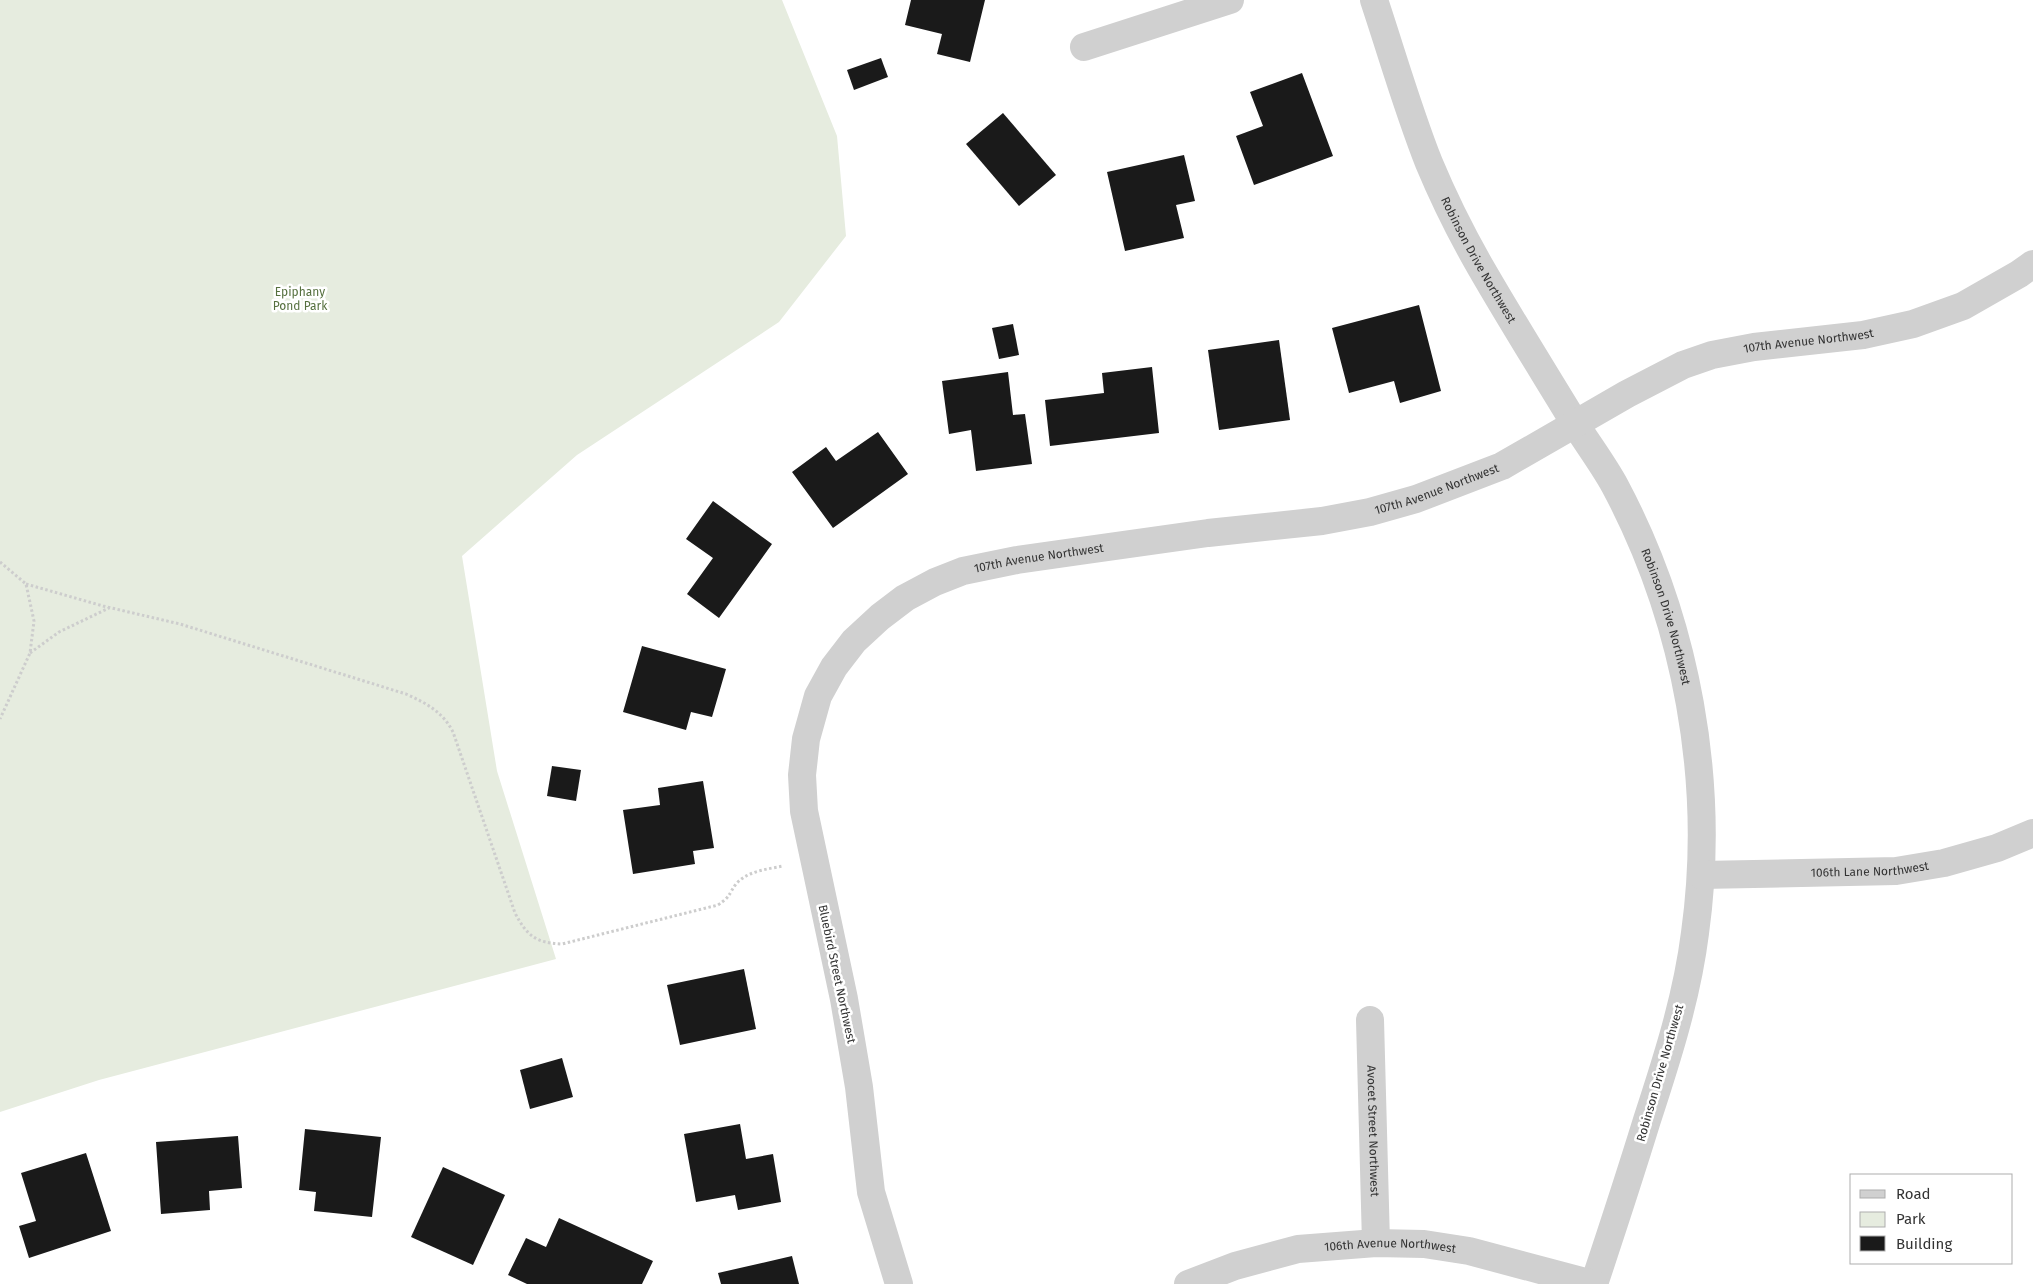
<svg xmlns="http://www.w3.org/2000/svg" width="2033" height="1284" viewBox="0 0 2033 1284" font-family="'Fira Sans',sans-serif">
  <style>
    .green { fill: #e6ecdf }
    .building { fill: #1a1a1a }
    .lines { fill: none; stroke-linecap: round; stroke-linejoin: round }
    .path { stroke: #cdcdcd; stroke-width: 3; stroke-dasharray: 2.5 2.5; stroke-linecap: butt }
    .minor { stroke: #d0d0d0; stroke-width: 28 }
    .labels { text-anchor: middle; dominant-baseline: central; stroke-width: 5; stroke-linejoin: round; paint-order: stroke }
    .street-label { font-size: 12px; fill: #333; stroke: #fff }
    .park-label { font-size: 12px; fill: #56703f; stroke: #fff }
  </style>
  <rect width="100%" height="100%" fill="#fff"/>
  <path class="green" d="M0,0H782L837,136L846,236L779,322L577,455L462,556L497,771L556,959L99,1080L0,1112Z"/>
  <g class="building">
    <path d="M911,0H985L970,62L937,54L942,34L905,25Z"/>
    <path d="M881,58L888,77L854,90L847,70Z"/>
    <path d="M1302,73L1333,156L1254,185L1236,136L1263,126L1250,92Z"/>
    <path d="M1003,113L1056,175L1019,206L966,144Z"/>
    <path d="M1184,155L1195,201L1176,205L1184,238L1125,251L1107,172Z"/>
    <path d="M1419,305L1441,391L1400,403L1394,381L1349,393L1332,328Z"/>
    <path d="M1013,324L1019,355L999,359L992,328Z"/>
    <path d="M1279,340L1290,420L1219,430L1208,350Z"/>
    <path d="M1152,367L1159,433L1050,446L1045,400L1104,393L1102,373Z"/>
    <path d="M1008,372L1013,415L1025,414L1032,464L976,471L971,430L949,434L942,381Z"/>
    <path d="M878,432L908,474L833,528L792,472L826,447L836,461Z"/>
    <path d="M713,501L772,544L719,618L687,594L713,558L686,539Z"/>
    <path d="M642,646L726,669L712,717L691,712L686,730L623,712Z"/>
    <path d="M552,766L581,770L576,801L547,796Z"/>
    <path d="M703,781L714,848L693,851L695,864L633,874L623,810L660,805L658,788Z"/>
    <path d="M744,969L756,1029L680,1045L667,985Z"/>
    <path d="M562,1058L573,1097L530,1109L520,1070Z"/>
    <path d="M740,1124L746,1159L773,1154L781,1202L738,1210L735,1195L696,1202L684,1134Z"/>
    <path d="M305,1129L381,1137L372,1217L314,1211L316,1192L299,1190Z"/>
    <path d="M238,1136L242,1188L209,1191L210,1210L161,1214L156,1142Z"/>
    <path d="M86,1153L111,1231L29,1258L19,1226L36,1221L21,1173Z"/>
    <path d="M443,1167L505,1195L473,1265L411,1237Z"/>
    <path d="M559,1218L653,1261L642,1284H527L508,1275L526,1238L546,1247Z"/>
    <path d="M792,1256L799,1284H721L718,1273Z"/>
  </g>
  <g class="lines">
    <g class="path">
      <path d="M0,562L26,584L34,621L30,653L0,719"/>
      <path d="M26,584L103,606L180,624L406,694C426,703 443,712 453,732L515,913C527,936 536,943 562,944L718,905C731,896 728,895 736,884C747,871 768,869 783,866"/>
      <path d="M30,653L59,632L109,608"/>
    </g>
    <g class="minor">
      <path id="s1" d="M1374,0C1392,54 1408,110 1429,163C1444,199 1462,235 1481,268C1511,320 1543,371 1574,422C1587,443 1603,464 1615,486C1687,621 1716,782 1695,933C1687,997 1667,1059 1647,1120C1630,1175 1612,1230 1594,1284"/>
      <path d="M1084,47L1230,0"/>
      <path id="s2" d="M1701,875L1896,871L1944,863L1997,848L2033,833"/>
      <path id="s3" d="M1370,1020L1376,1243"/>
      <path id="s4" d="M899,1284L871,1192L859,1087L844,999L804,811L802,775L806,739L818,696L834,667L854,641L880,617L905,598L935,582L963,571L1017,560L1080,551L1208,533L1322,521L1370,512L1416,499L1502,466L1627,394L1683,365L1712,355L1754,347L1863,335L1913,324L1963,306L2019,274L2033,264"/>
      <path id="s5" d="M1188,1284L1235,1266L1298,1249L1376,1243L1424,1244L1469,1251L1593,1284"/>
    </g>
  </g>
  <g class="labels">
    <g class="street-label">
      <text stroke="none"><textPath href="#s1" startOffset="281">Robinson Drive Northwest</textPath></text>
      <text stroke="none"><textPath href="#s4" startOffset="1684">107th Avenue Northwest</textPath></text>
      <text stroke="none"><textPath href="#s4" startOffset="1279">107th Avenue Northwest</textPath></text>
      <text stroke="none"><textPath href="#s4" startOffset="874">107th Avenue Northwest</textPath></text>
      <text stroke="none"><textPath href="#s1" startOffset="686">Robinson Drive Northwest</textPath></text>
      <text stroke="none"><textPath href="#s2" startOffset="169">106th Lane Northwest</textPath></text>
      <text transform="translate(837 974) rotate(78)">Bluebird Street Northwest</text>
      <text transform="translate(1660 1073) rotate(-74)">Robinson Drive Northwest</text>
      <text stroke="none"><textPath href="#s3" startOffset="111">Avocet Street Northwest</textPath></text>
      <text stroke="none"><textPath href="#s5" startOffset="208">106th Avenue Northwest</textPath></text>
    </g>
    <g class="park-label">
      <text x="300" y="292">Epiphany<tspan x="300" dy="14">Pond Park</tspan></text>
    </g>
  </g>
  <rect x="1850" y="1174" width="162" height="90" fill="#ffffff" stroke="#adadad"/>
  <rect x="1860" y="1190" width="25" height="8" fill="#d0d0d0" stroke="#adadad"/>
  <text x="1896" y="1199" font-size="15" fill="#333333">Road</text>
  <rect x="1860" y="1212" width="25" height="15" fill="#e6ecdf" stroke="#adadad"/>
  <text x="1896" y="1224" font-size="15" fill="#333333">Park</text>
  <rect x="1860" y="1236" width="25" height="15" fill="#1a1a1a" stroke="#adadad"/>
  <text x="1896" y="1249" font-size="15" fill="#333333">Building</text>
</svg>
